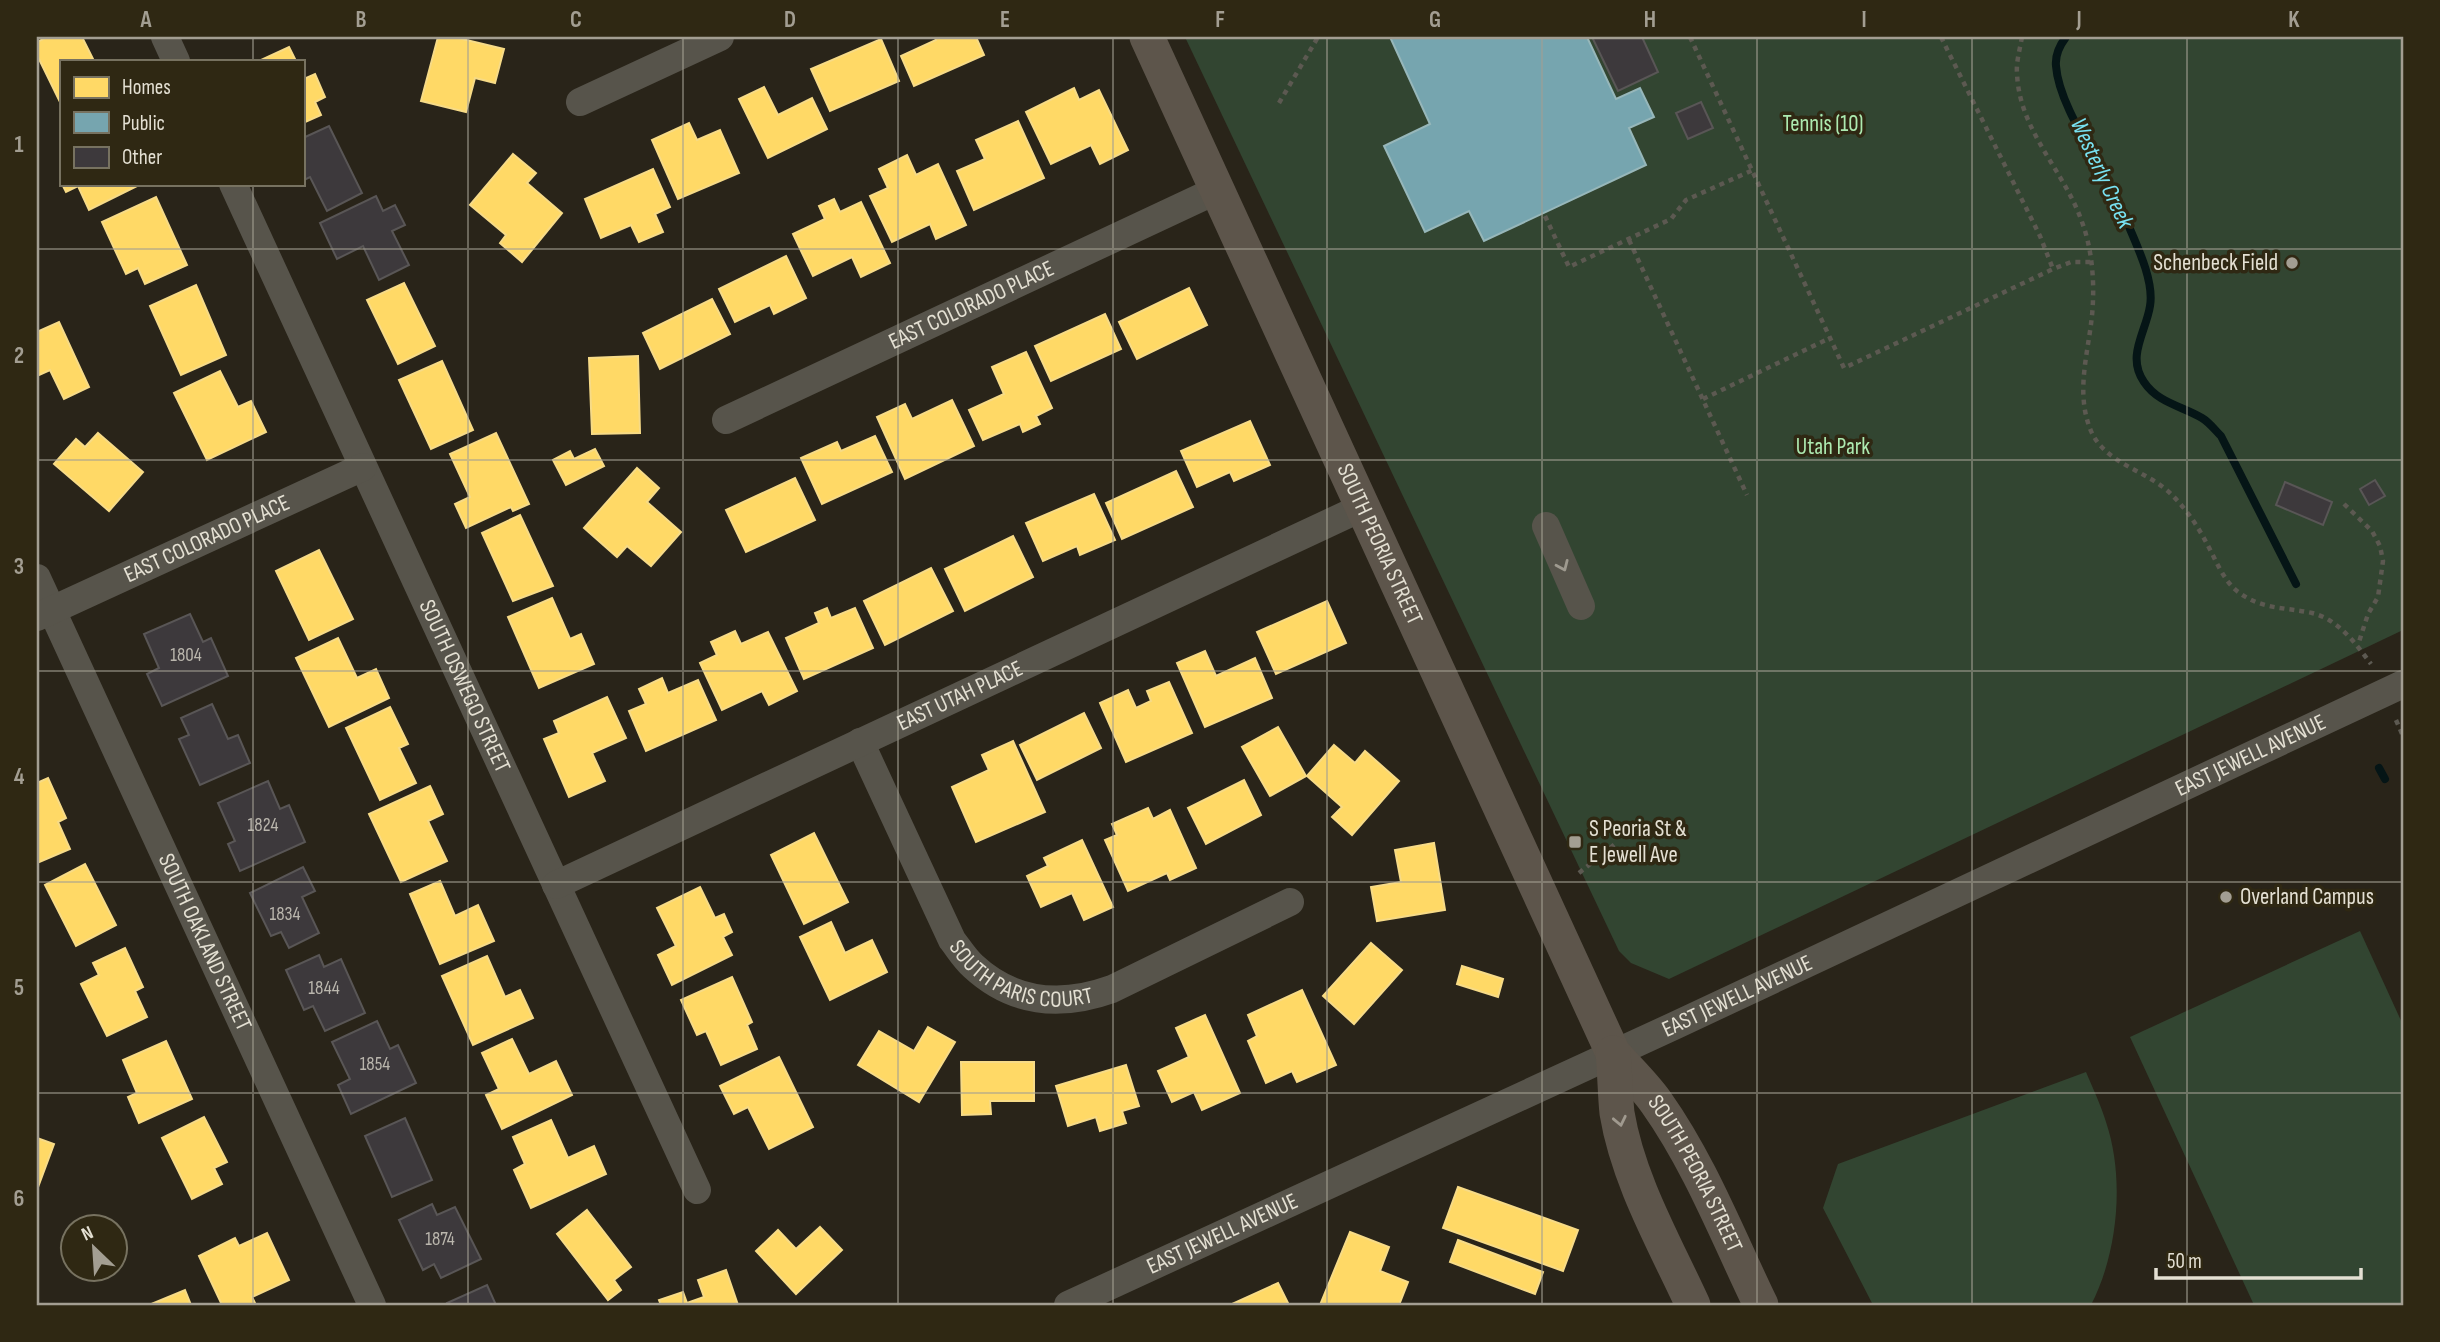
<svg xmlns="http://www.w3.org/2000/svg" width="2440" height="1342" viewBox="0 0 2440 1342" font-family="'Sofia Sans Condensed',sans-serif">
  <style>
    .green { fill: #324531 }
    .homes { fill: #ffd966; stroke: #f7db87; stroke-width: 2 }
    .public { fill: #76a5af; stroke: #97b7ba; stroke-width: 2 }
    .lines { fill: none; stroke-linecap: round; stroke-linejoin: round }
    .stream { stroke: #051516; stroke-width: 8 }
    .building { fill: #3d393c; stroke: #595656; stroke-width: 2 }
    .path { stroke: #5c5951; stroke-width: 4.5; stroke-dasharray: 5 5; stroke-linecap: butt }
    .minor { stroke: #57544b; stroke-width: 28 }
    .major { stroke: #5d554b; stroke-width: 35 }
    .oneway { stroke: #9e9a8f }
    .oneway2 { stroke: #a09a8f }
    .grid { fill: none; stroke: #a39e92; stroke-width: 2; stroke-opacity: 0.55 }
    .poi-dot { fill: #a39e92; stroke: #2f2813; stroke-width: 2.5 }
    .labels { text-anchor: middle; dominant-baseline: central; stroke-width: 7; stroke-linejoin: round; paint-order: stroke }
    .number-label { font-size: 19px; fill: #bab6ad }
    .park-label { font-size: 23px; fill: #adeab0; stroke: #2f2813 }
    .poi-label { font-size: 23px; fill: #e4e0d3; stroke: #2f2813; text-anchor: start }
    .street-label { font-size: 23px; fill: #e4e0d3; stroke: #2f2813 }
    .water-label { font-size: 24px; font-style: italic; fill: #78e2f2; stroke: #2f2813 }
    .neatline { fill: none; stroke: #a39e92; stroke-width: 2.5 }
    .grid-label { font-size: 23px; text-anchor: middle; font-weight: bold; fill: #a39e92 }
  </style>
  <rect width="100%" height="100%" fill="#292419"/>
  <g class="green">
    <path d="M1185,37H2403V630L1669,979L1631,963L1619,951Z"/>
    <path d="M2360,931L2403,1025V1305H2254L2130,1037Z"/>
    <path d="M2086,1072C2093,1089 2101,1105 2106,1122C2125,1178 2118,1253 2091,1305H1873L1823,1208L1838,1164Z"/>
  </g>
  <g class="homes">
    <path d="M47,37H82L93,59L87,61H61V104L37,55V42Z"/>
    <path d="M438,37H454L504,49L495,83L475,78L466,112L421,101Z"/>
    <path d="M935,37H976L984,55L914,86L901,56L936,40Z"/>
    <path d="M881,39L899,81L830,111L811,69Z"/>
    <path d="M289,47L296,61H259Z"/>
    <path d="M315,74L325,97L315,102L321,115L303,123V76L304,79Z"/>
    <path d="M764,87L778,115L812,98L827,129L768,158L739,99Z"/>
    <path d="M1074,88L1079,100L1099,90L1128,150L1100,164L1091,145L1051,164L1026,112Z"/>
    <path d="M1018,121L1044,178L974,210L957,171L985,159L976,140Z"/>
    <path d="M689,123L697,140L720,130L739,173L678,199L652,140Z"/>
    <path d="M513,154L536,173L527,183L562,213L522,262L500,243L506,235L470,205Z"/>
    <path d="M907,155L916,175L938,164L966,225L936,239L930,224L892,242L870,196L888,188L879,169Z"/>
    <path d="M653,169L670,207L655,214L663,232L639,242L631,225L601,238L585,199Z"/>
    <path d="M62,184H141L89,210L78,186L66,192Z"/>
    <path d="M156,197L187,265L145,284L138,268L126,274L102,222Z"/>
    <path d="M834,199L840,212L861,202L890,263L861,277L852,257L813,276L793,234L825,219L819,206Z"/>
    <path d="M786,256L806,298L774,314L770,305L735,322L719,289Z"/>
    <path d="M404,283L435,346L398,364L367,300Z"/>
    <path d="M196,285L226,355L181,375L150,306Z"/>
    <path d="M1189,288L1207,325L1137,359L1119,322Z"/>
    <path d="M712,299L730,334L660,369L643,333Z"/>
    <path d="M1105,314L1121,349L1051,381L1035,346Z"/>
    <path d="M59,322L89,387L64,399L50,370L37,376V332Z"/>
    <path d="M1026,352L1052,408L1036,416L1040,424L1023,432L1020,424L983,440L969,410L1004,394L992,367Z"/>
    <path d="M638,356L640,433L592,434L589,358Z"/>
    <path d="M442,361L473,430L431,449L399,380Z"/>
    <path d="M220,371L238,407L251,401L266,432L207,460L174,393Z"/>
    <path d="M952,400L974,446L905,479L877,417L905,404L912,419Z"/>
    <path d="M1250,421L1270,465L1234,481L1230,472L1197,487L1181,451Z"/>
    <path d="M98,433L143,472L109,511L54,464L76,439L85,447Z"/>
    <path d="M496,433L529,504L513,511L511,507L466,528L455,504L470,497L450,454Z"/>
    <path d="M875,436L892,472L822,504L801,458L837,442L841,451Z"/>
    <path d="M595,449L604,466L566,485L553,460L570,451L574,459Z"/>
    <path d="M637,468L659,488L647,502L681,532L651,566L627,546L617,557L584,528Z"/>
    <path d="M1176,471L1193,507L1122,539L1106,503Z"/>
    <path d="M795,478L815,520L746,552L726,510Z"/>
    <path d="M1094,494L1115,540L1080,555L1077,546L1043,561L1026,523Z"/>
    <path d="M520,515L553,586L513,601L482,533Z"/>
    <path d="M1013,536L1033,577L965,611L945,569Z"/>
    <path d="M319,550L353,619L309,640L276,571Z"/>
    <path d="M931,568L953,611L885,645L864,601Z"/>
    <path d="M552,598L570,639L581,634L594,664L539,688L508,617Z"/>
    <path d="M1327,601L1346,643L1276,674L1257,632Z"/>
    <path d="M827,608L831,618L855,608L873,648L804,679L786,638L819,623L815,613Z"/>
    <path d="M735,631L741,644L768,632L797,691L769,705L762,691L722,710L700,663L717,655L711,642Z"/>
    <path d="M338,638L357,678L376,669L389,698L329,727L296,658Z"/>
    <path d="M1205,651L1216,676L1255,658L1272,698L1205,727L1177,663Z"/>
    <path d="M662,678L668,693L698,680L716,720L646,751L629,711L646,704L639,689Z"/>
    <path d="M1169,682L1192,733L1126,762L1100,703L1128,690L1136,708L1151,701L1147,691Z"/>
    <path d="M607,697L626,738L592,753L605,781L569,797L544,739L559,733L554,721Z"/>
    <path d="M390,707L408,744L399,748L416,783L380,800L346,728Z"/>
    <path d="M1084,713L1101,748L1037,780L1020,745Z"/>
    <path d="M1278,727L1306,776L1270,796L1242,747Z"/>
    <path d="M1013,741L1045,812L976,842L952,787L989,770L982,755Z"/>
    <path d="M1334,745L1355,763L1365,751L1399,781L1352,835L1332,817L1342,807L1307,776Z"/>
    <path d="M48,778L66,818L58,822L70,849L37,863V783Z"/>
    <path d="M1244,780L1261,815L1206,844L1188,808Z"/>
    <path d="M430,786L443,814L428,821L447,861L401,882L369,814Z"/>
    <path d="M1148,808L1153,819L1170,810L1196,868L1170,880L1167,873L1128,891L1105,840L1117,835L1112,824Z"/>
    <path d="M814,833L848,902L804,924L771,855Z"/>
    <path d="M1082,840L1113,907L1084,920L1072,893L1041,907L1027,876L1048,866L1044,858Z"/>
    <path d="M1434,843L1445,910L1377,921L1371,887L1401,882L1395,850Z"/>
    <path d="M85,864L116,925L76,946L45,885Z"/>
    <path d="M440,881L455,916L478,905L494,941L440,964L410,894Z"/>
    <path d="M700,887L715,918L724,914L732,932L723,937L732,955L672,985L658,955L676,946L657,908Z"/>
    <path d="M831,922L845,953L872,940L887,972L830,1000L800,937Z"/>
    <path d="M1371,943L1402,970L1354,1024L1323,996Z"/>
    <path d="M125,948L143,987L135,991L147,1017L107,1036L81,984L99,975L93,963Z"/>
    <path d="M487,956L505,997L520,990L533,1018L473,1045L442,976Z"/>
    <path d="M1462,966L1503,979L1498,997L1457,984Z"/>
    <path d="M732,977L752,1022L747,1025L757,1049L721,1065L706,1031L697,1035L681,1000Z"/>
    <path d="M1302,990L1336,1065L1297,1082L1292,1071L1266,1083L1248,1041L1257,1036L1248,1015Z"/>
    <path d="M1205,1015L1240,1093L1202,1110L1194,1092L1172,1102L1158,1071L1189,1057L1176,1028Z"/>
    <path d="M928,1027L955,1042L919,1102L858,1065L879,1031L914,1051Z"/>
    <path d="M512,1039L529,1074L556,1061L572,1095L502,1129L486,1095L499,1089L482,1053Z"/>
    <path d="M166,1041L192,1099L139,1123L128,1097L137,1093L123,1060Z"/>
    <path d="M779,1057L813,1127L769,1149L748,1107L734,1114L720,1086Z"/>
    <path d="M961,1062H1034V1101H990L991,1114L962,1115Z"/>
    <path d="M1126,1065L1139,1106L1122,1111L1126,1123L1100,1131L1096,1117L1068,1126L1056,1086Z"/>
    <path d="M204,1117L227,1162L214,1168L222,1184L192,1199L162,1138Z"/>
    <path d="M551,1120L568,1158L594,1146L606,1174L531,1208L514,1170L525,1164L513,1137Z"/>
    <path d="M37,1138L54,1144L37,1190Z"/>
    <path d="M1458,1187L1578,1230L1563,1271L1443,1228Z"/>
    <path d="M587,1210L631,1267L614,1280L621,1290L608,1300L557,1234Z"/>
    <path d="M820,1227L842,1250L796,1294L756,1251L778,1230L796,1249Z"/>
    <path d="M1350,1232L1389,1247L1380,1271L1408,1282L1399,1305H1320Z"/>
    <path d="M267,1233L289,1280L252,1297L256,1305H222L199,1256L235,1238L239,1246Z"/>
    <path d="M1458,1240L1543,1272L1535,1294L1450,1262Z"/>
    <path d="M726,1270L738,1305H661L659,1300L683,1292L687,1303L704,1297L698,1280Z"/>
    <path d="M1278,1283L1289,1305H1230Z"/>
    <path d="M185,1290L191,1305H149Z"/>
  </g>
  <path class="public" d="M1390,37H1587L1616,99L1640,88L1654,117L1629,128L1646,165L1484,241L1469,211L1425,232L1384,146L1430,124Z"/>
  <g class="lines">
    <g class="stream">
      <path d="M2066,37C2060,45 2055,56 2056,66C2059,109 2105,168 2122,210C2132,236 2155,278 2150,306C2146,332 2126,356 2144,382C2158,403 2182,406 2202,418C2209,422 2215,430 2221,436L2296,584"/>
      <path d="M2379,768L2385,779"/>
    </g>
  </g>
  <g class="building">
    <path d="M1592,37H1642L1658,72L1618,91Z"/>
    <path d="M1701,102L1713,128L1688,139L1676,113Z"/>
    <path d="M329,126L362,193L327,211L310,177L304,180L303,177V138Z"/>
    <path d="M376,196L383,211L395,205L405,225L392,231L409,265L379,280L363,246L337,259L320,223Z"/>
    <path d="M2375,480L2385,496L2369,505L2360,489Z"/>
    <path d="M2285,482L2332,502L2323,525L2276,505Z"/>
    <path d="M190,614L203,642L211,638L228,676L162,706L147,674L159,668L144,634Z"/>
    <path d="M212,704L228,739L238,735L250,763L200,785L179,739L189,735L181,718Z"/>
    <path d="M268,781L280,809L289,805L305,842L240,871L228,844L235,841L218,803Z"/>
    <path d="M303,867L315,891L302,897L319,933L289,948L281,932L271,936L250,893Z"/>
    <path d="M319,955L324,967L341,959L365,1013L325,1031L313,1006L304,1010L286,970Z"/>
    <path d="M377,1021L390,1049L398,1045L416,1083L351,1114L338,1085L350,1079L332,1042Z"/>
    <path d="M405,1118L432,1180L392,1197L365,1136Z"/>
    <path d="M432,1204L437,1215L455,1207L481,1259L441,1278L434,1264L423,1270L399,1220Z"/>
    <path d="M487,1285L496,1305H448L447,1303Z"/>
  </g>
  <g class="lines">
    <g class="path">
      <path d="M1690,37L1844,368L2053,269L2071,262H2091"/>
      <path d="M1941,37L2040,236L2053,269"/>
      <path d="M2022,37C2020,49 2016,62 2017,73C2019,131 2064,170 2082,222C2091,246 2094,275 2093,300C2092,344 2073,388 2091,431C2105,464 2149,471 2172,495C2186,509 2197,525 2206,542C2215,558 2223,580 2237,591C2261,610 2285,607 2312,613C2338,619 2356,644 2371,664"/>
      <path d="M1279,103L1318,37"/>
      <path d="M1545,216L1569,267L1671,219L1686,200L1753,170"/>
      <path d="M1629,240L1747,495"/>
      <path d="M1703,399L1830,338"/>
      <path d="M2344,504L2372,531L2380,546L2383,561L2378,597L2368,614L2358,645"/>
      <path d="M2396,720L2403,736"/>
      <path d="M1579,873L1615,844"/>
    </g>
    <g class="minor">
      <path d="M165,37L176,61"/>
      <path d="M580,102L720,37"/>
      <path id="s1" d="M233,184L697,1190"/>
      <path id="s2" d="M726,420L1217,190"/>
      <path d="M1546,526L1581,606"/>
      <path id="s3" d="M37,578L372,1305"/>
      <path id="s4" d="M37,617L363,467"/>
      <path id="s5" d="M860,742L952,940C959,949 965,959 973,966C1014,1004 1062,1007 1112,989L1290,902"/>
      <path id="s6" d="M556,885L1363,507"/>
      <path id="s7" d="M1068,1305L1676,1025L2403,684"/>
    </g>
    <g class="major">
      <path id="s8" d="M1147,37L1613,1053C1627,1069 1644,1085 1656,1102C1700,1164 1728,1237 1761,1305"/>
      <path d="M1613,1053C1615,1073 1615,1094 1617,1113C1628,1180 1665,1244 1693,1305"/>
    </g>
  </g>
  <defs><path id="oneway-chevron" d="M-2-3.5L2.5 0L-2 3.5" fill="none" stroke-width="1.6" stroke-linecap="round" stroke-linejoin="round" transform="scale(1.75)"/></defs>
  <use class="oneway" href="#oneway-chevron" transform="translate(1563 566) rotate(66)"/>
  <use class="oneway2" href="#oneway-chevron" transform="translate(1620 1121) rotate(78)"/>
  <path class="grid" d="M253,37V61M468,37V1305M683,37V1305M898,37V1305M1113,37V1305M1327,37V1305M1542,37V1305M1757,37V1305M1972,37V1305M2187,37V1305M253,184V1305M37,249H2403M37,460H2403M37,671H2403M37,882H2403M37,1093H2403"/>
  <g class="poi-dot">
    <circle cx="2292" cy="263" r="7"/>
    <rect x="1568" y="835" width="14" height="14" rx="3.5"/>
    <circle cx="2226" cy="897" r="7"/>
  </g>
  <g class="labels">
    <g class="number-label">
      <text x="186" y="655">1804</text>
      <text x="263" y="825">1824</text>
      <text x="285" y="914">1834</text>
      <text x="324" y="988">1844</text>
      <text x="375" y="1064">1854</text>
      <text x="440" y="1239">1874</text>
    </g>
    <g class="park-label">
      <text x="1823" y="124">Tennis (10)</text>
      <text x="1833" y="447">Utah Park</text>
    </g>
    <g class="poi-label">
      <text x="2278" y="263" text-anchor="end">Schenbeck Field</text>
      <text x="1589" y="829">S Peoria St &amp;<tspan x="1589" dy="26">E Jewell Ave</tspan></text>
      <text x="2240" y="897">Overland Campus</text>
    </g>
    <g class="street-label">
      <text stroke="none"><textPath href="#s2" startOffset="271">EAST COLORADO PLACE</textPath></text>
      <text stroke="none"><textPath href="#s4" startOffset="187">EAST COLORADO PLACE</textPath></text>
      <text stroke="none"><textPath href="#s8" startOffset="558">SOUTH PEORIA STREET</textPath></text>
      <text stroke="none"><textPath href="#s1" startOffset="553">SOUTH OSWEGO STREET</textPath></text>
      <text stroke="none"><textPath href="#s6" startOffset="446">EAST UTAH PLACE</textPath></text>
      <text stroke="none"><textPath href="#s7" startOffset="1304">EAST JEWELL AVENUE</textPath></text>
      <text stroke="none"><textPath href="#s3" startOffset="401">SOUTH OAKLAND STREET</textPath></text>
      <text stroke="none"><textPath href="#s5" startOffset="301">SOUTH PARIS COURT</textPath></text>
      <text stroke="none"><textPath href="#s7" startOffset="737">EAST JEWELL AVENUE</textPath></text>
      <text stroke="none"><textPath href="#s8" startOffset="1265">SOUTH PEORIA STREET</textPath></text>
      <text stroke="none"><textPath href="#s7" startOffset="170">EAST JEWELL AVENUE</textPath></text>
    </g>
    <g class="water-label">
      <text transform="translate(2102 173) rotate(65)">Westerly Creek</text>
    </g>
  </g>
  <rect width="2440" height="1342" fill="none" stroke="#2f2813" stroke-width="77"/>
  <rect x="60" y="60" width="245" height="126" fill="#2f2813" stroke="#777260" stroke-width="2"/>
  <rect x="74" y="77" width="35" height="21" fill="#ffd966" stroke="#777260" stroke-width="2"/>
  <text x="122" y="94" font-size="21" fill="#e4e0d3">Homes</text>
  <rect x="74" y="112" width="35" height="21" fill="#76a5af" stroke="#777260" stroke-width="2"/>
  <text x="122" y="130" font-size="21" fill="#e4e0d3">Public</text>
  <rect x="74" y="147" width="35" height="21" fill="#3d393c" stroke="#777260" stroke-width="2"/>
  <text x="122" y="164" font-size="21" fill="#e4e0d3">Other</text>
  <g transform="translate(94 1248) rotate(335)"><circle r="33" fill="#2f2813" stroke="#777260" stroke-width="2"/>
  <path d="M0-5L12 26L0 18L-12 26Z" fill="#a39e92"/>
  <text y="-10" font-size="19" font-weight="bold" text-anchor="middle" fill="#e4e0d3">N</text>
  </g>
  <path d="M2156 1268v10h205v-10" fill="none" stroke="#e4e0d3" stroke-width="3.5"/>
  <text x="2167" y="1268" font-size="21" fill="#e4e0d3" stroke="#2f2813" stroke-width="5" paint-order="stroke">50 m</text>
  <rect x="38" y="38" width="2364" height="1266" class="neatline"/>
  <g class="grid-label">
    <text x="146" y="27">A</text>
    <text x="361" y="27">B</text>
    <text x="576" y="27">C</text>
    <text x="790" y="27">D</text>
    <text x="1005" y="27">E</text>
    <text x="1220" y="27">F</text>
    <text x="1435" y="27">G</text>
    <text x="1650" y="27">H</text>
    <text x="1864" y="27">I</text>
    <text x="2079" y="27">J</text>
    <text x="2294" y="27">K</text>
    <text x="19" y="152">1</text>
    <text x="19" y="363">2</text>
    <text x="19" y="574">3</text>
    <text x="19" y="784">4</text>
    <text x="19" y="995">5</text>
    <text x="19" y="1206">6</text>
  </g>
</svg>
